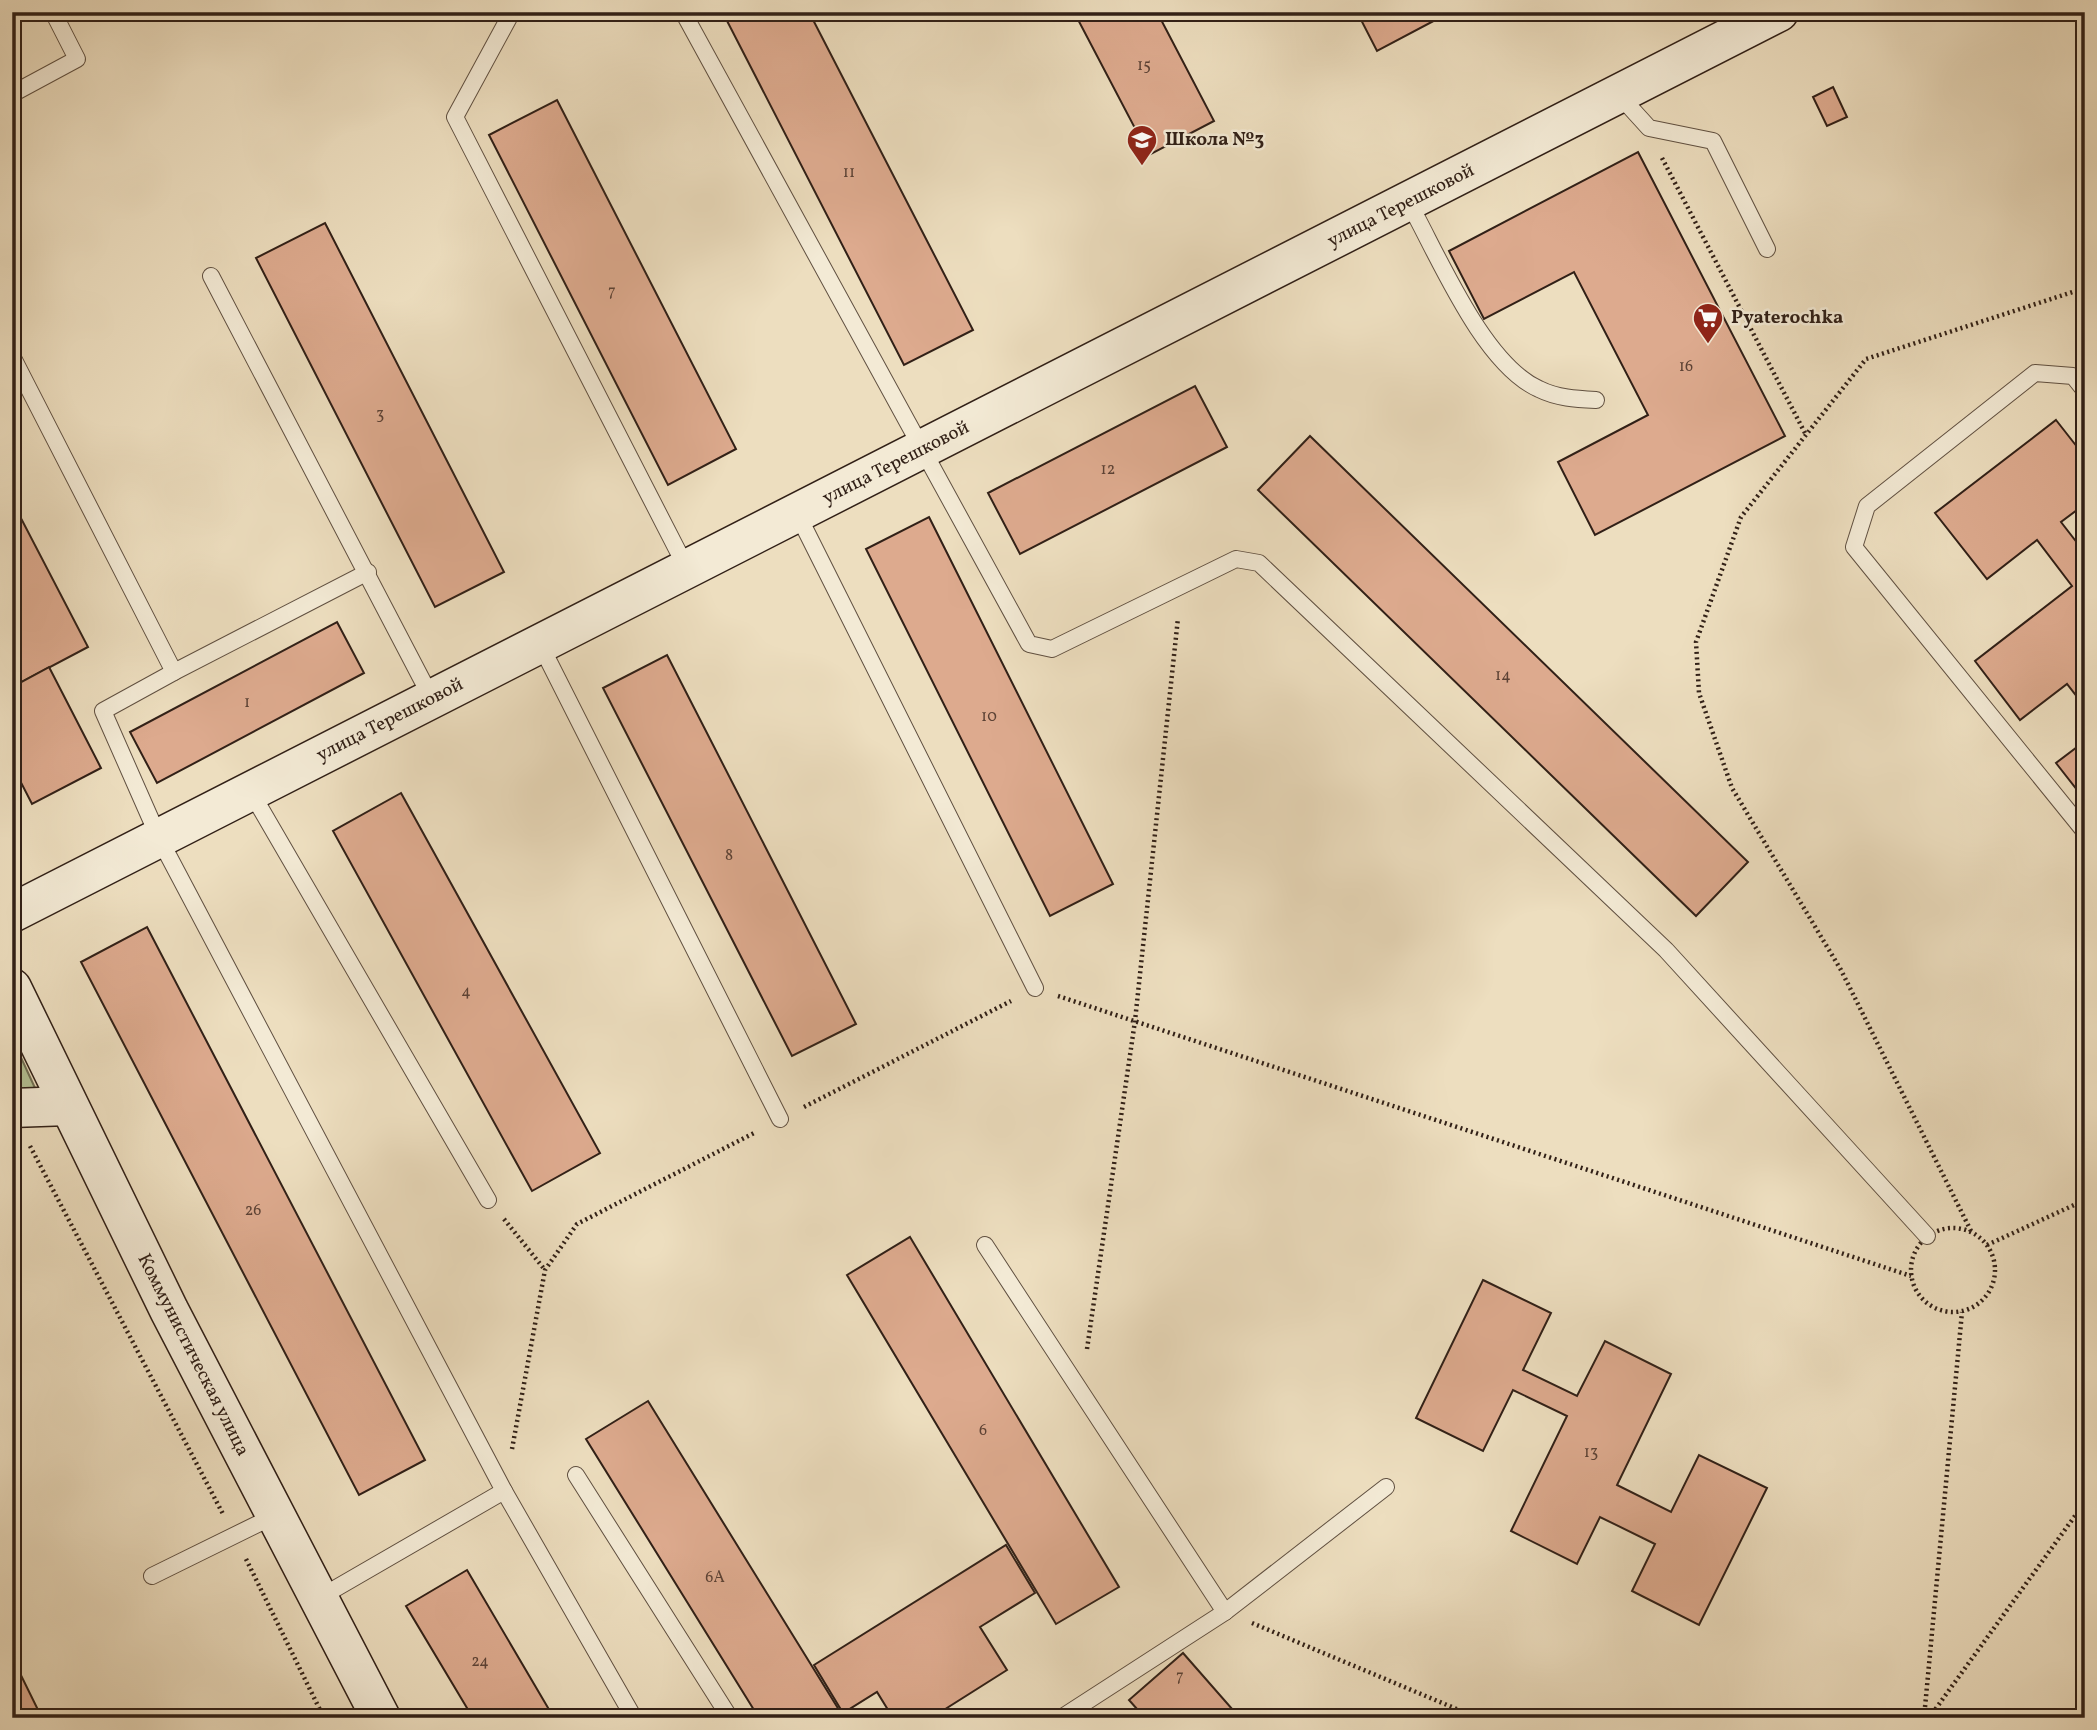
<svg xmlns="http://www.w3.org/2000/svg" width="2097" height="1730" viewBox="0 0 2097 1730" font-family="Vollkorn,serif">
  <style>
    .green { fill: #b4c295; stroke: #727156; stroke-width: 2 }
    .building { fill: #ddaa8e; stroke: #312017; stroke-width: 2 }
    .lines { fill: none; stroke-linecap: round; stroke-linejoin: round }
    .lane-casing { stroke: #605041; stroke-width: 18 }
    .secondary-casing { stroke: #312017; stroke-width: 41 }
    .path { stroke: #312017; stroke-width: 4.5; stroke-dasharray: 2 3.5; stroke-linecap: butt }
    .lane { stroke: #f3ead5; stroke-width: 16 }
    .secondary { stroke: #f3ead5; stroke-width: 38 }
    .labels { text-anchor: middle; dominant-baseline: central; stroke-width: 5; stroke-linejoin: round; paint-order: stroke }
    .number-label { font-size: 16px; fill: #5c4235 }
    .poi-label { font-size: 19px; font-weight: bold; fill: #312017; stroke: #f3ead5; text-anchor: start }
    .street-label { font-size: 19px; fill: #312017; stroke: #f3ead5 }
  </style>
  <rect width="100%" height="100%" fill="#eddebf"/>
  <filter id="stains"><feTurbulence type="fractalNoise" baseFrequency=".00286" numOctaves="4"/><feColorMatrix values="0 0 0 0 .2 0 0 0 0 .09 0 0 0 0 .02 0 0 0 .5 -.17"/></filter>
  <radialGradient id="worn" r=".72"><stop offset=".6" stop-color="#630" stop-opacity="0"/><stop offset="1" stop-color="#630" stop-opacity=".3"/></radialGradient>
  <path class="green" d="M12,1038L35,1088L12,1090Z"/>
  <g class="building">
    <path d="M731,12H809L973,330L904,365L724,15Z"/>
    <path d="M1074,12H1157L1214,121L1149,155Z"/>
    <path d="M1357,12H1441L1443,16L1377,51Z"/>
    <path d="M1833,87L1847,117L1827,126L1813,97Z"/>
    <path d="M557,100L736,449L668,485L489,135Z"/>
    <path d="M1638,152L1785,436L1595,535L1558,462L1648,415L1574,272L1484,319L1449,251Z"/>
    <path d="M325,223L504,572L435,607L256,258Z"/>
    <path d="M1195,386L1227,447L1020,554L988,493Z"/>
    <path d="M2056,420L2085,457V504L2061,522L2085,553V707L2067,684L2020,720L1975,661L2072,586L2037,540L1987,579L1935,513Z"/>
    <path d="M1310,436L1748,862L1696,916L1258,490Z"/>
    <path d="M12,501L88,647L20,683L12,667Z"/>
    <path d="M929,517L1113,884L1050,916L866,549Z"/>
    <path d="M337,622L364,673L157,783L130,732Z"/>
    <path d="M667,655L856,1024L792,1056L603,688Z"/>
    <path d="M49,667L101,768L32,804L12,765V687Z"/>
    <path d="M2085,741V800L2056,763Z"/>
    <path d="M401,793L600,1153L532,1191L333,831Z"/>
    <path d="M147,927L425,1460L359,1495L81,962Z"/>
    <path d="M910,1237L1119,1587L1056,1624L847,1275Z"/>
    <path d="M1483,1280L1551,1313L1523,1370L1577,1396L1605,1341L1671,1374L1617,1485L1671,1512L1699,1455L1767,1488L1699,1625L1632,1591L1655,1544L1600,1517L1577,1564L1511,1531L1567,1416L1513,1390L1483,1451L1416,1418Z"/>
    <path d="M648,1401L844,1718H759L586,1439Z"/>
    <path d="M1006,1545L1035,1593L980,1627L1007,1670L931,1718H893L877,1692L843,1713L814,1665Z"/>
    <path d="M467,1570L554,1718H473L406,1606Z"/>
    <path d="M1183,1653L1240,1718H1145L1129,1700Z"/>
    <path d="M12,1657L42,1718H12Z"/>
  </g>
  <g class="lines">
    <g class="lane-casing">
      <g id="lane">
        <path d="M512,12L455,117L687,569"/>
        <path d="M683,12L1029,644L1052,649L1236,559L1259,563L1666,950L1927,1236"/>
        <path d="M12,94L77,59L53,12"/>
        <path d="M1619,95L1649,128L1713,141L1767,249"/>
        <path d="M1409,203C1439,257 1483,364 1539,389C1557,398 1576,399 1596,400"/>
        <path d="M211,276L432,699"/>
        <path d="M12,356L174,672L368,572"/>
        <path d="M2085,391L2073,376L2035,373L1867,506L1854,547L2085,832"/>
        <path d="M797,513L1035,988"/>
        <path d="M540,644L780,1119"/>
        <path d="M174,672L103,711L159,838L504,1491L319,1598"/>
        <path d="M251,792L488,1200"/>
        <path d="M985,1245L1225,1612"/>
        <path d="M576,1475L730,1718"/>
        <path d="M504,1491L634,1718"/>
        <path d="M152,1576L276,1515"/>
        <path d="M1061,1718L1225,1612L1386,1487"/>
      </g>
    </g>
    <g class="secondary-casing">
      <g id="secondary">
        <path d="M12,913L1779,12"/>
        <path d="M12,988L169,1310L381,1718"/>
        <path d="M12,1108L68,1106"/>
      </g>
    </g>
    <g class="path">
      <path d="M1662,158L1806,435"/>
      <path d="M1058,996L1911,1276"/>
      <path d="M804,1107L1011,1001"/>
      <path d="M30,1146L223,1514"/>
      <path d="M504,1219L545,1270"/>
      <circle cx="1953" cy="1270" r="42"/>
      <path d="M1971,1231L1841,970L1732,788L1699,693L1696,642L1741,517L1866,359L2085,288"/>
      <path d="M1987,1245L2085,1200"/>
      <path d="M1087,1349L1135,1021L1178,618"/>
      <path d="M512,1449L545,1270L577,1224L756,1132"/>
      <path d="M246,1559L324,1718"/>
      <path d="M1252,1623L1478,1718"/>
      <path d="M1924,1718L1962,1312"/>
      <path d="M1929,1718L2085,1502"/>
    </g>
    <use href="#lane" class="lane"/>
    <use href="#secondary" class="secondary"/>
  </g>
  <defs>
    <g id="school-pin" transform="scale(1.575)"><path d="M0 17L-7.5 6A9.5 9.5 0 1 1 7.5 6Z" fill="#8f2418" stroke="#f3ead5"/><path d="M0-5L7-2L0 1L-7-2ZM-4 1L0 2.5L4 1V4Q0 6-4 4Z" fill="#fff"/></g>
    <g id="supermarket-pin" transform="scale(1.575)"><path d="M0 17L-7.5 6A9.5 9.5 0 1 1 7.5 6Z" fill="#8f2418" stroke="#f3ead5"/><path d="M-6-5.5h2.5l.6 2H6L4.5 2H-2.5L-4.4-4H-6ZM-1.5 3.2a1.3 1.3 0 1 0 .1 0ZM3 3.2a1.3 1.3 0 1 0 .1 0Z" fill="#fff"/></g>
  </defs>
  <g fill-rule="evenodd">
    <use href="#school-pin" x="1142" y="140"/>
    <use href="#supermarket-pin" x="1708" y="318"/>
  </g>
  <g class="labels">
    <g class="number-label">
      <text x="1144" y="66">15</text>
      <text x="849" y="173">11</text>
      <text x="612" y="292">7</text>
      <text x="1686" y="367">16</text>
      <text x="380" y="415">3</text>
      <text x="1108" y="470">12</text>
      <text x="1503" y="676">14</text>
      <text x="247" y="703">1</text>
      <text x="989" y="717">10</text>
      <text x="729" y="856">8</text>
      <text x="466" y="992">4</text>
      <text x="253" y="1211">26</text>
      <text x="983" y="1431">6</text>
      <text x="1591" y="1453">13</text>
      <text x="715" y="1578">6А</text>
      <text x="480" y="1662">24</text>
      <text x="1180" y="1677">7</text>
    </g>
    <g class="poi-label">
      <text x="1165" y="140">Школа №3</text>
      <text x="1731" y="318">Pyaterochka</text>
    </g>
    <g class="street-label">
      <text transform="translate(1401 206) rotate(-27)">улица Терешковой</text>
      <text transform="translate(896 463) rotate(-27)">улица Терешковой</text>
      <text transform="translate(390 720) rotate(-27)">улица Терешковой</text>
      <text transform="translate(193 1355) rotate(63)">Коммунистическая улица</text>
    </g>
  </g>
  <rect width="2097" height="1730" fill="none" stroke="#eddebf" stroke-width="42"/>
  <rect x="14" y="14" width="2069" height="1702" fill="none" stroke="#312017" stroke-width="3.5"/>
  <rect x="21" y="21" width="2055" height="1688" fill="none" stroke="#312017" stroke-width="2"/>
  <rect width="100%" height="100%" filter="url(#stains)"/>
  <rect width="100%" height="100%" fill="url(#worn)"/>
</svg>
